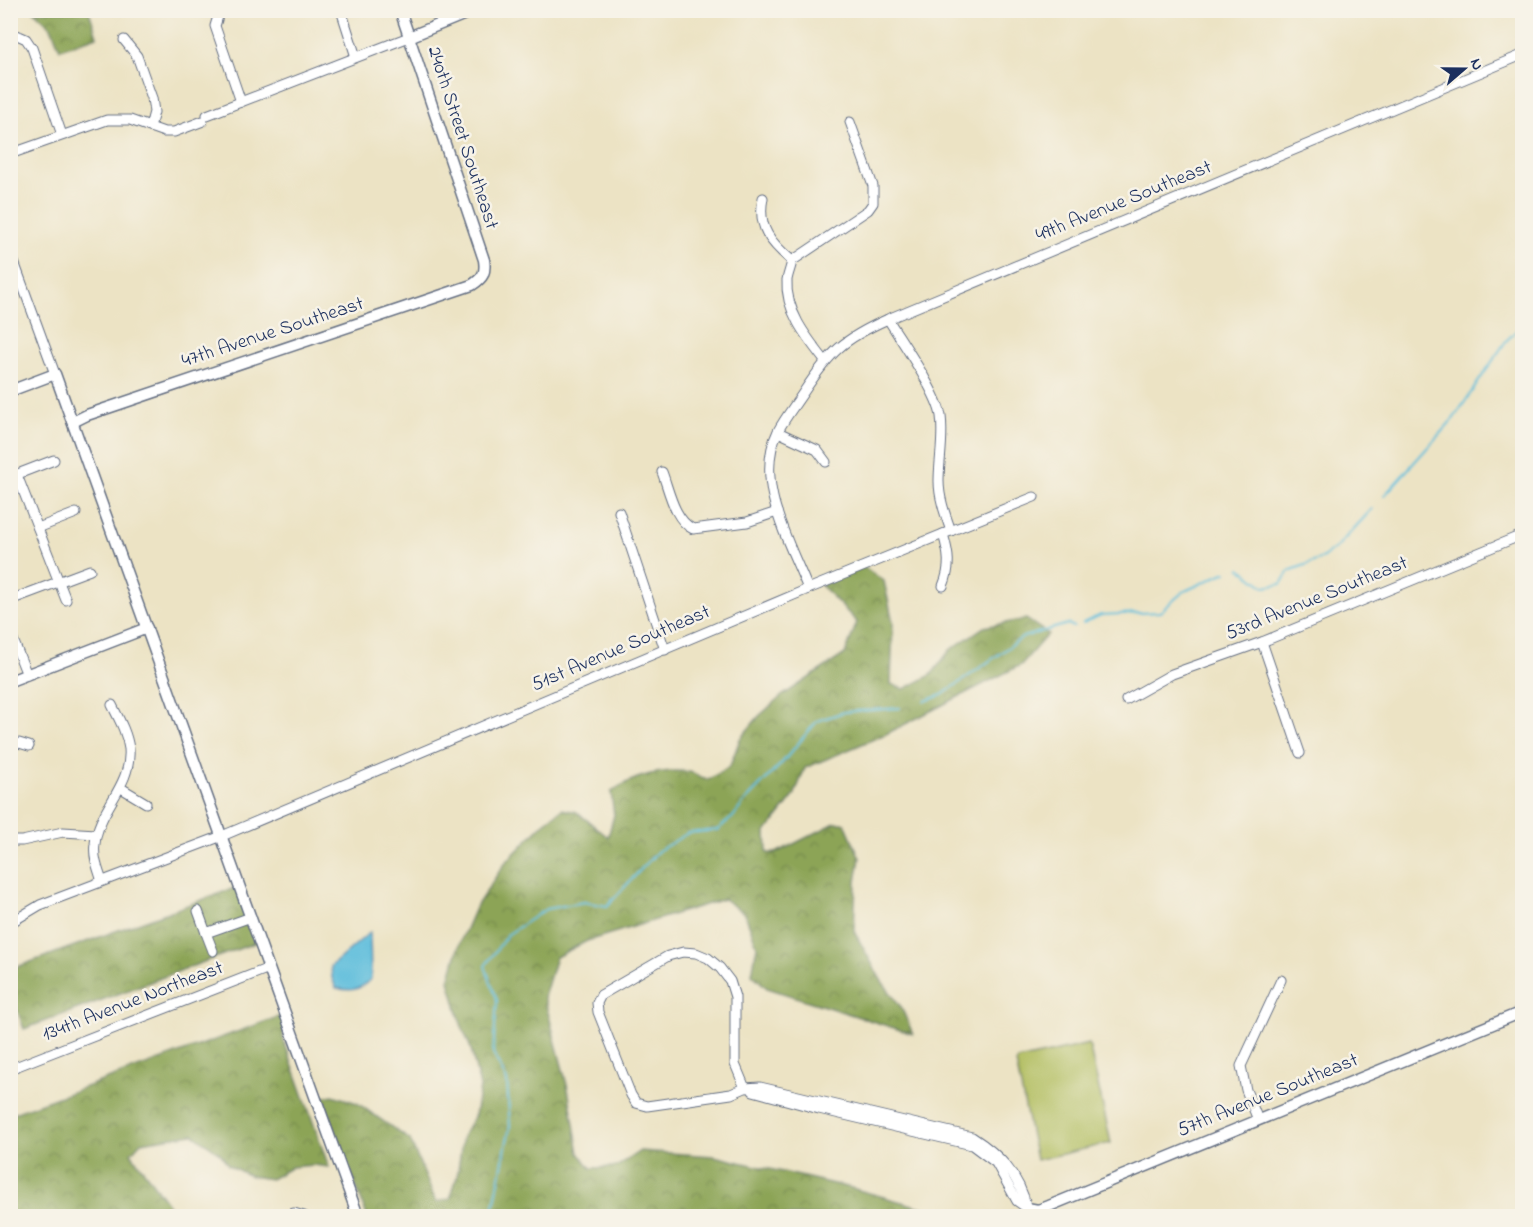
<svg xmlns="http://www.w3.org/2000/svg" width="1533" height="1227" viewBox="0 0 1533 1227" font-family="'Indie Flower',sans-serif">
  <style>
    .forest { fill: url(#forest-crowns); stroke: #546a5a; stroke-width: 1.5 }
    .pitch { fill: #b1bd5f; stroke: #66765e; stroke-width: 1.5 }
    .water { fill: #5ebedc; stroke: #3c769d; stroke-width: 1.5 }
    .lines { fill: none; stroke-linecap: round; stroke-linejoin: round }
    .stream { stroke: #5ebedc; stroke-width: 2 }
    .minor-casing { stroke: #646e82; stroke-width: 11 }
    .tertiary-casing { stroke: #646e82; stroke-width: 13 }
    .minor { stroke: #fff; stroke-width: 9 }
    .tertiary { stroke: #fff; stroke-width: 10 }
    .labels { text-anchor: middle; dominant-baseline: central; stroke-width: 5; stroke-linejoin: round; paint-order: stroke }
    .street-label { font-size: 20px; fill: #1b2f5e; stroke: #f7f3e8 }
  </style>
  <defs>
    <pattern id="forest-crowns" width="20" height="18" patternUnits="userSpaceOnUse" patternTransform="scale(1.5)"><rect width="20" height="18" fill="#8ca456"/><path d="M2 6a3 3 0 1 1 6 0M12 15a3 3 0 1 1 6 0" fill="none" stroke="#72864a"/></pattern>
  </defs>
  <rect width="100%" height="100%" fill="#f7f3e8"/>
  <filter id="ink" filterUnits="userSpaceOnUse"><feTurbulence type="fractalNoise" baseFrequency=".0167" numOctaves="2"/><feDisplacementMap in="SourceGraphic" scale="12" xChannelSelector="R" yChannelSelector="G"/><feConvolveMatrix kernelMatrix="1 2 1 2 8 2 1 2 1" color-interpolation-filters="sRGB"/></filter>
  <filter id="wash" filterUnits="userSpaceOnUse"><feTurbulence type="fractalNoise" baseFrequency=".008" numOctaves="4" result="noise"/><feDisplacementMap in="SourceGraphic" scale="24" xChannelSelector="R" yChannelSelector="G"/><feGaussianBlur stdDeviation="1.35" result="paint"/><feColorMatrix in="noise" values="0 0 0 0 0 0 0 0 0 0 0 0 0 0 0 0 0 1.4 0 .05"/><feComposite in="paint" operator="in"/></filter>
  <g filter="url(#wash)">
    <rect width="100%" height="100%" fill="#ece3c4"/>
    <g class="forest">
      <path d="M34,11H89L97,36L60,49L51,27Z"/>
      <path d="M864,567L884,581L893,622L891,684L904,689L931,675L950,650L984,627L1026,619L1048,634L1021,665L886,734L805,768L794,796L766,832L767,853H776L835,823H845L860,858L856,882L854,931L881,980L901,1007L913,1034L767,988L752,974L757,946L745,914L724,899L587,941L556,957L544,997L568,1089L579,1153L591,1168L616,1167L640,1151L714,1156L851,1188L953,1216H367L323,1097L333,1095L357,1103L410,1140L436,1202L450,1199L457,1177L463,1135L475,1115L480,1087L471,1049L461,1024L449,980L459,945L475,908L505,863L544,823L562,809L577,812L608,837L614,815L611,792C633,776 663,768 690,772C696,774 703,778 708,780L730,766L740,739L759,716L783,695L845,654L857,622L821,585Z"/>
      <path d="M240,886L260,941L24,1029L11,993V969Z"/>
      <path d="M286,1014L283,1038L329,1167L313,1165L292,1167L271,1179L250,1176L228,1165L221,1154L193,1134L141,1142L131,1153L168,1204L172,1216H11V1114Z"/>
    </g>
    <path class="pitch" d="M1089,1044L1111,1143L1036,1160L1016,1063L1018,1060Z"/>
    <path class="water" d="M370,932L371,979C360,990 352,992 336,988L332,978L331,966Z"/>
    <g class="lines">
      <g class="stream">
        <path d="M1384,496L1454,418L1506,341L1522,325"/>
        <path d="M1240,568L1265,587L1281,584L1289,571L1319,560L1337,547L1372,509"/>
        <path d="M1083,623L1101,615L1160,612L1183,592L1226,572"/>
        <path d="M925,701L942,695L1023,637L1068,624L1074,627"/>
        <path d="M492,1216L510,1126L507,1081L493,1053L497,1000L485,966L507,935L546,909L584,902L607,906L658,851L688,833L717,830L733,817L745,801L781,764L817,721L844,712L900,708"/>
      </g>
    </g>
  </g>
  <g filter="url(#ink)">
    <g class="lines">
      <g class="minor-casing">
        <g id="minor">
          <path d="M220,10L215,26L241,102"/>
          <path d="M341,10L356,57"/>
          <path d="M10,38L17,35L26,39L32,48L62,135"/>
          <path d="M124,40L137,56L152,98L154,112L150,127"/>
          <path d="M207,115L409,37"/>
          <path d="M10,154L107,120H130L164,132H174L203,121"/>
          <path d="M763,198C757,228 771,243 792,261"/>
          <path d="M10,251L55,374"/>
          <path d="M792,261L868,210L873,203V186L850,122"/>
          <path d="M792,261C791,267 788,274 787,280C785,311 807,338 825,361"/>
          <path d="M888,319C902,342 937,392 941,416C944,438 939,460 939,481C939,498 945,514 951,531"/>
          <path d="M778,432L817,450L826,462"/>
          <path d="M662,472C669,490 674,520 693,529L747,522L777,512"/>
          <path d="M17,475L66,600"/>
          <path d="M10,477L54,460"/>
          <path d="M619,512L665,650"/>
          <path d="M38,528L76,513"/>
          <path d="M943,586C951,567 949,554 943,534"/>
          <path d="M808,589C790,543 753,482 778,431C785,418 795,405 803,393C830,352 843,339 888,319L1522,55"/>
          <path d="M10,600L90,570"/>
          <path d="M10,632L27,675"/>
          <path d="M1262,642L1300,753"/>
          <path d="M1126,700L1172,674L1262,642L1522,535"/>
          <path d="M10,747L19,743L29,746"/>
          <path d="M121,788L146,803"/>
          <path d="M10,841H22L63,832L96,834"/>
          <path d="M102,881C98,869 93,857 95,844C98,809 132,786 129,749C127,733 119,719 112,705"/>
          <path d="M198,911L206,933L251,917"/>
          <path d="M10,923L40,905L222,836L808,589L1034,497"/>
          <path d="M206,933L213,951"/>
          <path d="M10,1069L269,968"/>
          <path d="M745,1088L735,1064V997L730,981L720,968L708,958L696,953L683,952L668,956L601,995L597,1003L598,1012L631,1095L636,1103L647,1106L731,1094L745,1088L760,1087L972,1137C1000,1155 1019,1175 1027,1208"/>
          <path d="M753,1091L819,1109L972,1145L996,1163L1017,1201L1027,1208"/>
          <path d="M1258,1120L1246,1090L1241,1066L1281,980"/>
          <path d="M286,1216L294,1213L304,1216"/>
        </g>
      </g>
      <g class="tertiary-casing">
        <g id="tertiary">
          <path d="M409,37L475,10"/>
          <path d="M10,391L55,374L358,1216"/>
          <path d="M73,422L87,415L472,285C483,278 486,273 484,260L400,10"/>
          <path d="M10,681L147,628"/>
          <path d="M1027,1208L1038,1210L1049,1206L1522,1012"/>
        </g>
      </g>
      <use href="#minor" class="minor"/>
      <use href="#tertiary" class="tertiary"/>
    </g>
  </g>
  <g class="labels">
    <g class="street-label">
      <text transform="translate(462 138) rotate(72)">240th Street Southeast</text>
      <text transform="translate(1124 202) rotate(-22)">49th Avenue Southeast</text>
      <text transform="translate(273 333) rotate(-18)">47th Avenue Southeast</text>
      <text transform="translate(1317 599) rotate(-22)">53rd Avenue Southeast</text>
      <text transform="translate(621 649) rotate(-23)">51st Avenue Southeast</text>
      <text transform="translate(133 1002) rotate(-21)">134th Avenue Northeast</text>
      <text transform="translate(1268 1096) rotate(-22)">57th Avenue Southeast</text>
    </g>
  </g>
  <rect width="1533" height="1227" fill="none" stroke="#f7f3e8" stroke-width="36"/>
  <g transform="translate(1464 69) rotate(70)" stroke="#f7f3e8" stroke-width="4.5" paint-order="stroke">
  <path d="M0-4.5L10 22L0 15L-10 22Z" fill="#1b2f5e"/>
  <text y="-9" font-size="16" font-weight="bold" text-anchor="middle" fill="#1b2f5e">N</text>
  </g>
</svg>
